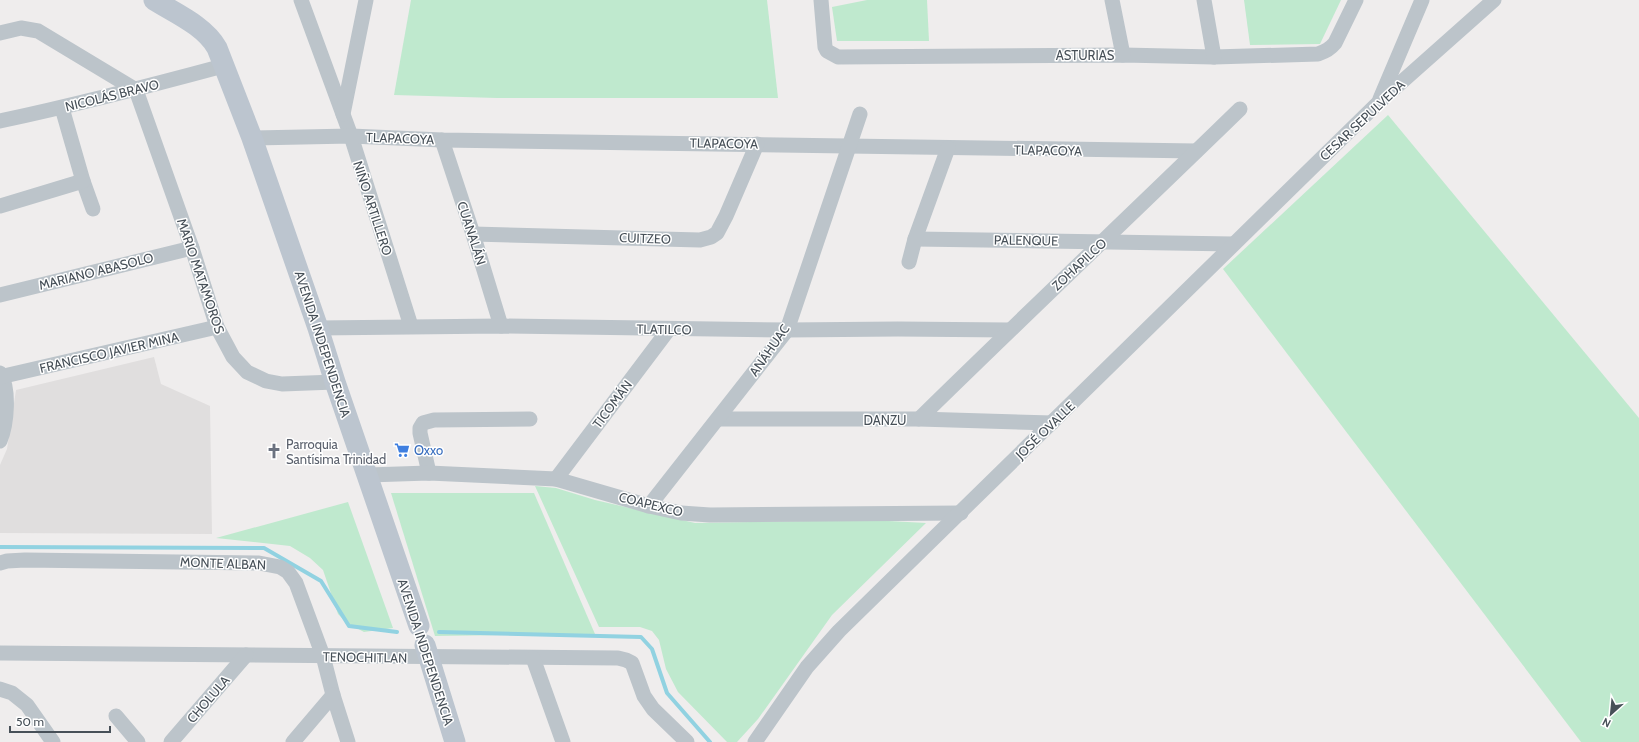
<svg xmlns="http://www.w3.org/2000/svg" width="1639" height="742" viewBox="0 0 1639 742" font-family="Cabin,sans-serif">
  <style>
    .education { fill: #e0dede }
    .green { fill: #bfe9ce }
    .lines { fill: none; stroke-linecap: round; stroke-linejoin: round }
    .stream { stroke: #91d2e1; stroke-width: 4 }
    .street { stroke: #bcc4ca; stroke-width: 15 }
    .secondary { stroke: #bcc5cf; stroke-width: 21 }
    .labels { text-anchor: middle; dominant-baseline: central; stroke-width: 3; stroke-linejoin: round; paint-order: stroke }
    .street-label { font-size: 13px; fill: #475058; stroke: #fff }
    .worship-label { font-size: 13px; fill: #5b616d; stroke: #fff; text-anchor: start }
    .shop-label { font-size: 13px; fill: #366cbe; stroke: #fff; text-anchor: start }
  </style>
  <rect width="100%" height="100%" fill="#efeded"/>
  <path class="education" d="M154,357L161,384L210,406L212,534L0,533V465L7,449L16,390Z"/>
  <g class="green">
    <path d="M411,0H767L778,98H497L394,95Z"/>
    <path d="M867,0H927L929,41H837L832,7Z"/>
    <path d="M1244,0H1341L1320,44L1250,45Z"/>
    <path d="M1388,115L1639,418V742H1581L1223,269Z"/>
    <path d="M535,486L556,488L595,500L695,523L870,520L926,523L832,615L758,719L737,742H727L678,692L666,669L659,640L652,631L640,627H599Z"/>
    <path d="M391,493H534L595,634L435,636Z"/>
    <path d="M348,502L393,628L364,632L347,623L338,614L323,570L310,558L290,546L216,538Z"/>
  </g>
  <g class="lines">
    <g class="stream">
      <path d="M0,547L264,548L321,581L349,626L397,632"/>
      <path d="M439,632L641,637L652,649L667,693L710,742"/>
    </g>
    <g class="street">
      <path d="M301,0L351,136L411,326"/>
      <path d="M821,0L825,47L827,51L838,57L1123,55L1214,57L1318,54C1326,51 1330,49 1335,43L1356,0"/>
      <path d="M1112,0L1123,55"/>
      <path d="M1204,0L1214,57"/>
      <path d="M0,33L21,28L38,31L136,90L192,248L217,327L233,357L247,372L266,381L282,384L335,382"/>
      <path d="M1380,99L1422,0"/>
      <path d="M62,108L83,181L93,209"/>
      <path d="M343,114L366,0"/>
      <path d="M0,121C75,105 149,86 223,66"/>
      <path d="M252,138L351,136L442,140L1196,151"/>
      <path d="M442,140L473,234L501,326"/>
      <path d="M0,206L83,181"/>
      <path d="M473,234L700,240L711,237L717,233L726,216L757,144"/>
      <path d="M915,239L1233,244"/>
      <path d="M909,262L915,239L948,148"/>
      <path d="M0,295L192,248"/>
      <path d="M318,328L501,326L787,330L898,329L1009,330"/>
      <path d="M0,373C10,389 7,424 0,441"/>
      <path d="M0,377L217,327"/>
      <path d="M718,419H919L1052,423"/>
      <path d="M919,419C1025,315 1133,213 1240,109"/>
      <path d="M429,473L420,433V428L423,423L434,420L530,419"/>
      <path d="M368,475L429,473L556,479L649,506L681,513L710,515L961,513"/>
      <path d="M556,479L669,329"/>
      <path d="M649,506L787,330L860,114"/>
      <path d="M0,563L7,561L25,560L259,563L280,567L288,572L296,583L323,656L333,695L348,742"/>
      <path d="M0,653L618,658L626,660L632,663L644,696L653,709L687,742"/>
      <path d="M533,658L563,742"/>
      <path d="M0,689L12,693L27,705L53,742"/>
      <path d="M116,716L138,742"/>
      <path d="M171,742L246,655"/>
      <path d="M293,742L333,695"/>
      <path d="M755,742L807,667L839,631L1378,103L1494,0"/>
    </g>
    <g class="secondary">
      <path d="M154,0C175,13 205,26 217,48L252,138L318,328L335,382L419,626"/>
      <path d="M425,645L455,742"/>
    </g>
  </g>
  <defs>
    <g id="supermarket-bare" transform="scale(1.2)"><path d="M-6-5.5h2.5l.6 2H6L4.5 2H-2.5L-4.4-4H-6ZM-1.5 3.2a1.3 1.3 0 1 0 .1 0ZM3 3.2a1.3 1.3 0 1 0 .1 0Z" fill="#3f7fe0" stroke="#fff" stroke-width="2.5" paint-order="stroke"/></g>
    <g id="church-bare" transform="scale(1.2)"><path d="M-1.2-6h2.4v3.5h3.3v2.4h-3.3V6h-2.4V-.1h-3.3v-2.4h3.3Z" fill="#6b7280" stroke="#fff" stroke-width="2.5" paint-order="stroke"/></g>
  </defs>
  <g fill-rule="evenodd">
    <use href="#supermarket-bare" x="402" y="450"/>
    <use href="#church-bare" x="274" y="451"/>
  </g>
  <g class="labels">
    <g class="street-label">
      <text x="1085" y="55">ASTURIAS</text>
      <text transform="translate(112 95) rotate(-14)">NICOLÁS BRAVO</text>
      <text transform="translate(1362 120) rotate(-43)">CESAR SEPULVEDA</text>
      <text transform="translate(400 138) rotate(2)">TLAPACOYA</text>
      <text transform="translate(724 143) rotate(1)">TLAPACOYA</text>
      <text transform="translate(1048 150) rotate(1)">TLAPACOYA</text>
      <text transform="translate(373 208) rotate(72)">NIÑO ARTILLERO</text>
      <text transform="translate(472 233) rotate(72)">CUANALÁN</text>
      <text transform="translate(645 238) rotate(2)">CUITZEO</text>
      <text transform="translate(1026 240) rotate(1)">PALENQUE</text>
      <text transform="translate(1079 264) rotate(-43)">ZOHAPILCO</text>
      <text transform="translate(96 271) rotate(-14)">MARIANO ABASOLO</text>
      <text transform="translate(201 276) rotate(71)">MARIO MATAMOROS</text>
      <text transform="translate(664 329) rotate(1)">TLATILCO</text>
      <text transform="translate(323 344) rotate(72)">AVENIDA INDEPENDENCIA</text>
      <text transform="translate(769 350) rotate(-55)">ANÁHUAC</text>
      <text transform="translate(109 352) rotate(-13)">FRANCISCO JAVIER MINA</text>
      <text transform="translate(612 404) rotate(-53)">TICOMÁN</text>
      <text x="885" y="420">DANZU</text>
      <text transform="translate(1045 430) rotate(-44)">JOSÉ OVALLE</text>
      <text transform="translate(651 504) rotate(14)">COAPEXCO</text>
      <text transform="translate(223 563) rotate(2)">MONTE ALBAN</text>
      <text transform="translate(426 652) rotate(72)">AVENIDA INDEPENDENCIA</text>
      <text transform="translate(365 657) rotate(1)">TENOCHITLAN</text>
      <text transform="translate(208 699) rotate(-49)">CHOLULA</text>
    </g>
    <g class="worship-label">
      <text x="286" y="444">Parroquia<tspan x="286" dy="15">Santísima Trinidad</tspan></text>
    </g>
    <g class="shop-label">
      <text x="414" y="450">Oxxo</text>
    </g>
  </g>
  <g transform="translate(1611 714) rotate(207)" stroke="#ffffff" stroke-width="3" paint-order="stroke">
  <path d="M0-3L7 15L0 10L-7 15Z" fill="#475058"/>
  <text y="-6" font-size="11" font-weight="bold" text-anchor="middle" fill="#475058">N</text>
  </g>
  <path d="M10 726v6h100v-6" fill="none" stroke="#475058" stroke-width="2"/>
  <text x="16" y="726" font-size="12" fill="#475058" stroke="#ffffff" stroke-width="3" paint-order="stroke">50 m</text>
</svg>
